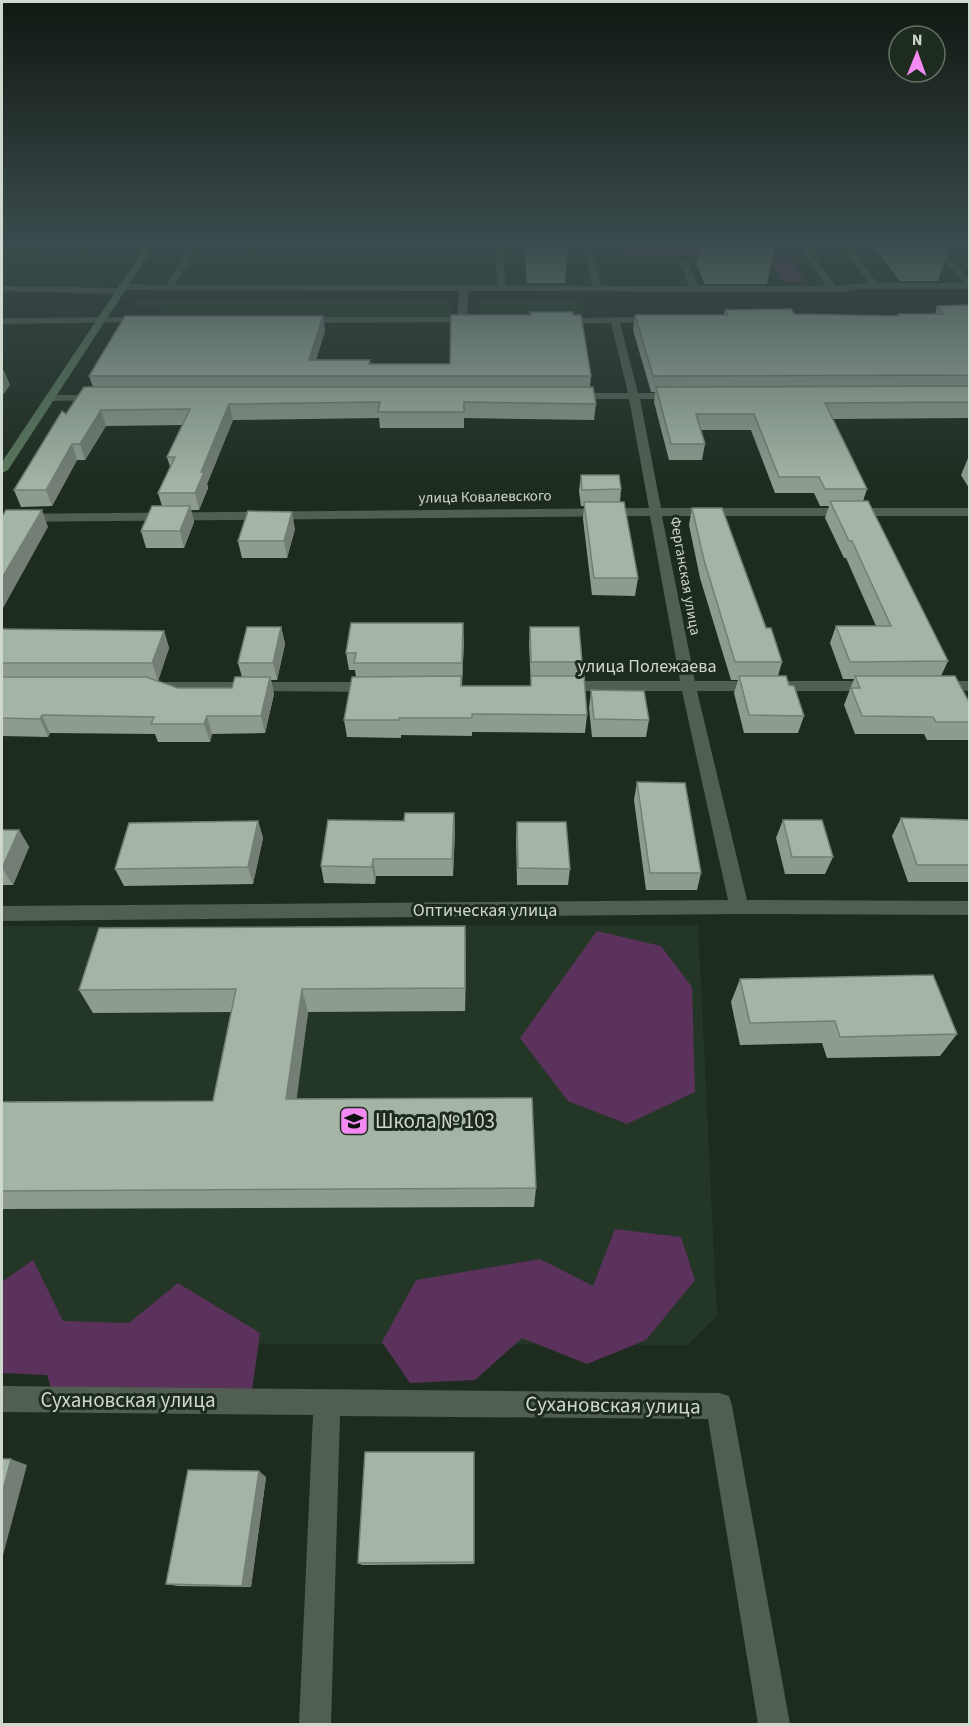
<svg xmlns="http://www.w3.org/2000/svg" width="971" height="1726" viewBox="0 0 971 1726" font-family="'Source Sans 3',sans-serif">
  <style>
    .built { fill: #243726 }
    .green { fill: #5b325b }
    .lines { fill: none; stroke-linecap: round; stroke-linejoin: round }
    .path { stroke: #5b685c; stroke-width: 1.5; stroke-dasharray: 2 2; stroke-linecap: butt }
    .lane { fill: #505f51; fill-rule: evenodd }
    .street { fill: #505f51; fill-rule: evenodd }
    .secondary { fill: #59775c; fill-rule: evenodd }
    .wall { fill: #8d9c8e }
    .shaded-wall { fill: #737f74 }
    .building { fill: #a4b5a5; stroke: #737f74; stroke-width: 1.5 }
    .labels { text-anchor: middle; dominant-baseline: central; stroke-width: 6; stroke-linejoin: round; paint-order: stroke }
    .far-street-label { font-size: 15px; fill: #cfd8cf; stroke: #1e2c1f }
    .street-label { font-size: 18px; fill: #cfd8cf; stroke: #1e2c1f }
    .near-poi-label { font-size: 21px; fill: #cfd8cf; stroke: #1e2c1f; text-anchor: start }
    .near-street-label { font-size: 21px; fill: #cfd8cf; stroke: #1e2c1f }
  </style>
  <rect width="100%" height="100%" fill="#1e2c1f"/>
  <g class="built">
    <path d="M138,300L451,301L450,318L159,317L164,308L133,307Z"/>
    <path d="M479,300H582L584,315L478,314Z"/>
    <path d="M698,925L717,1316L688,1345L2,1343V926Z"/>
  </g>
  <g class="green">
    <path d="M619,243H735L772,246L774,251L732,255H629L621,252Z"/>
    <path d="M771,260H792L805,282H784Z"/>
    <path d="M597,931L661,946L692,987L695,1092L627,1124L568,1101L520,1038Z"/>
    <path d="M615,1229L681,1237L695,1280L646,1340L587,1364L522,1338L475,1380L410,1383L382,1342L416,1280L540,1259L593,1286Z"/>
    <path d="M33,1260L63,1321L129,1323L178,1283L260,1333L252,1390L227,1414L56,1403L47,1375L2,1373V1282Z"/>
  </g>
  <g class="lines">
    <g class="path">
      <path d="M617,243L619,252L624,255H663"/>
      <path d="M2,251L46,248L112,249"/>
      <path d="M769,255L776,251L771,243"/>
      <path d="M95,270L118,243"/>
    </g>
    <g class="lane">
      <path d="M192,243H200L175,285H497L496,246L282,245L278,243H504L505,285L592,286L583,243H591L601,286H689L682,267L677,264L681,262L688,263L698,286H826L798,243H806L835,286L869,283L839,243H847L877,283H964L927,243H936L970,279V289H860L842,292L468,291L467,320L462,323L457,320L459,291L123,290V293L120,294L2,291V286L119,288V285L122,284L166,285Z"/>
      <path d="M2,1386L719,1393L729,1396L732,1406L790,1724H758L708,1419L340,1416L331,1724H299L313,1415L2,1412Z"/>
    </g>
    <g class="street">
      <path d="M147,317L150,318V322L2,324V318Z"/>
      <path d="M474,317L477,318V322L300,323L295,320L300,317Z"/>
      <path d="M657,317L660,318V322L620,323L638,393H677L682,396L677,399H640L661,508H970V516H662L695,681H876L884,686L876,691H697L747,900L970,901V915L739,914L2,921V906L728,900L682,691H561L553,686L561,681H680L650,516L2,522V514L649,508L629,399H570L565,396L570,393H628L611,323L558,324L553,321L558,318Z"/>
      <path d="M101,395L106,398L105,400L49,401L44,398L49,395Z"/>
      <path d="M936,681H970V691L931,689L928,686Z"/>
      <path d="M153,682H375L383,687L375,692L148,690L145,687Z"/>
    </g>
    <path class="secondary" d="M148,243H156L8,470L2,473V462Z"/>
  </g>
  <g class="wall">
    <path d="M524,243H568L565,283H527Z"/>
    <path d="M700,243H774L775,245L767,284H705L696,264Z"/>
    <path d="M870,243H951L938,281H900Z"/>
    <path d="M969,305V418L833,419L867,489L863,501L948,661L941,676L969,702V740H927L924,734H855L844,705L854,679H843L830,643L836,626H876L846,558H844L825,518L829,506H820L814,493H775L751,430H701L705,444L702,460H669L654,402L655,392H651L633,330L635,315H724L725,310L794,314L897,316L898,314H935L937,306Z"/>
    <path d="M323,316L325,331L316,360L591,376L590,387L596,404L594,420L464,418V428H380L379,418L233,420L207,484L208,488L199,510H191L194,522L184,548H146L141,531L162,506L158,493L170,467L167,457L183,425L106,426L85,460H77L52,506L21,507L14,490L66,414L93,387L89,376Z"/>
    <path d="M968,458H969V488L961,475Z"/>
    <path d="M581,475L621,489L620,502L638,578L635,596L592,595L583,519L584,506H581L579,491Z"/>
    <path d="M692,508L766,628L782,662L778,676L789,685L804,716L798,733H744L734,693L738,680H731L700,578L689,525Z"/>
    <path d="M295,529L287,558H242L238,541Z"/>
    <path d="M281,627L285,644L277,680H271L274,694L265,733L212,734L210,742H158L155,734L50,733L48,737L2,736V629L164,631L169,648L158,681H156L178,688H232L242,677L238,663Z"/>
    <path d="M530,627L582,662L581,676L587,715L585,733L472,732V736L401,735V738L347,737L344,720L356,677L355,670H349L346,653L464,640L462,686H531L529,644Z"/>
    <path d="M591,690L649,720L646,737H592L589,708Z"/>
    <path d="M637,782L701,873L697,890H646L634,800Z"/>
    <path d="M454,813L455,830L453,876H376L375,884L324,883L321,866L404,821Z"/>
    <path d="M901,818L969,820V882H908L892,836Z"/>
    <path d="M783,820L833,857L825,874H785L776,838Z"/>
    <path d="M258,821L263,838L253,884L124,886L115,869Z"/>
    <path d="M517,822L570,869L568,885H517L516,839Z"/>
    <path d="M2,830H19L29,847L13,885H2Z"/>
    <path d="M466,950L465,1011L308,1012L296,1099L536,1188L534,1207L2,1209V1102L213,1101L231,1012L93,1013L79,990Z"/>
    <path d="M740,979L957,1034L940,1056L827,1058L822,1043L740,1045L731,1002Z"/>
    <path d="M474,1458V1564L362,1565L358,1563Z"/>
    <path d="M266,1477L251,1587L178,1586L166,1584Z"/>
  </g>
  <g class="shaded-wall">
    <path d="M323,316L325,331L311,375L309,360Z"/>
    <path d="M4,370L10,385L2,396V373Z"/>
    <path d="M229,404L233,420L207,484L208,488L199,510L195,493L201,472Z"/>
    <path d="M101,410L106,426L85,460L80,444Z"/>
    <path d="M72,444L77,460L52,506L46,490Z"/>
    <path d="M190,506L194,522L184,548L180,531Z"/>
    <path d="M42,510L48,527L2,610V578Z"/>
    <path d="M292,512L295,529L287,558L284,541Z"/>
    <path d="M463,623L464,640L462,680V663Z"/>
    <path d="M281,627L285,644L277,680L273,663Z"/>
    <path d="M164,631L169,648L158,681L152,663Z"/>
    <path d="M270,677L274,694L265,733L261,716Z"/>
    <path d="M42,715L50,733L48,737L40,719Z"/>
    <path d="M207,716L212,734L210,742L204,724Z"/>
    <path d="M454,813L455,830L453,876L452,859Z"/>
    <path d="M258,821L263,838L253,884L248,867Z"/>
    <path d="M19,830L29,847L13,885L2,868Z"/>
    <path d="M373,859L376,876L375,884L372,867Z"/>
    <path d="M465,926L466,950L465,1011Z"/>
    <path d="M302,989L308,1012L294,1120L286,1099Z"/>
    <path d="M11,1459L27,1465L2,1559V1494Z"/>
    <path d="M259,1471L266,1477L251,1587L242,1586Z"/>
  </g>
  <g class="building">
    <path d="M710,243H774L775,245H711Z"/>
    <path d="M969,305V375L653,376L635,315H728L725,310L791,309L794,314L899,316L898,314H944L937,306Z"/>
    <path d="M530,312H573V315H581L591,376H89L125,316H323L309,360H370L369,364H450L451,315H531Z"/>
    <path d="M969,386V402L825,403L867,489H825L819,477H779L754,414H696L705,444H671L656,387Z"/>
    <path d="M84,387H593L596,404L464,402V412H378L380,402L229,404L201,472H204L195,493H158L175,457H167L190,409L101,410L80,444H72L46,490H14L62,411L66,414Z"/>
    <path d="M581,475H619L621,489L582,490Z"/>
    <path d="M830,501H868L948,661L850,662L836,626H891L852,541H849Z"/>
    <path d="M584,502H624L638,578H594Z"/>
    <path d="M152,506H190L180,531H141Z"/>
    <path d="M692,508H722L766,628H771L782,662H735L704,560Z"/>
    <path d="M6,510H42L2,578V517Z"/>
    <path d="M248,511L292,512L284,541H238Z"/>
    <path d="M351,623H463L462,663H354L356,653H346Z"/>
    <path d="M247,627H281L273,663H238Z"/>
    <path d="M530,627H579L582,662H531Z"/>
    <path d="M2,629L164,631L152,663H2Z"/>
    <path d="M461,676V686H531V676H584L587,715L472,714V718H399V720H344L352,677Z"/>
    <path d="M739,676H786L789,685L794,686L804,716L749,715Z"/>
    <path d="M855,676H955L969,702V722H936L933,717L862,716L851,688H860Z"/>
    <path d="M2,677H146L178,688H232L235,677H270L261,716H207L204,724H151L154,717L42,715L40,719L2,718Z"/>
    <path d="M591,690L644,691L649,720L594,719Z"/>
    <path d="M637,782L685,783L701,873H650Z"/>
    <path d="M405,813H454L452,859H373L372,867L321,866L328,820L404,821Z"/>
    <path d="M901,818L969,820V865H917Z"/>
    <path d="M783,820H822L833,857H792Z"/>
    <path d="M258,821L248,867L115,869L129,823Z"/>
    <path d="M517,822H566L570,869L518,868Z"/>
    <path d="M2,830H19L2,868Z"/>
    <path d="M465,926V988L302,989L286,1099L532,1098L536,1188L2,1191V1102L213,1101L236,989L79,990L99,928Z"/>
    <path d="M933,975L957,1034L840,1037L835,1021L750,1023L740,979Z"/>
    <path d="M365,1452H474V1562L358,1563Z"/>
    <path d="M2,1459H11L2,1494Z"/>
    <path d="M188,1470L259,1471L242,1586L166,1584Z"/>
  </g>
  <linearGradient id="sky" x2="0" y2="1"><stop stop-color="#101811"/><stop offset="0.5" stop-color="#3b4b4d"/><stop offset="1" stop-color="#3b4b4d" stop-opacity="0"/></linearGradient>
  <rect width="971" height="485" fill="url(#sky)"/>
  <defs>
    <g id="school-square" transform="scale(1.5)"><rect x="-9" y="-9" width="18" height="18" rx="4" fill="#f28af2" stroke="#1e2c1f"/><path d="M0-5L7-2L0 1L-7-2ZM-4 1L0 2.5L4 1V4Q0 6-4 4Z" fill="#111"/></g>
  </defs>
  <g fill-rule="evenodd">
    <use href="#school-square" x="354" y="1121"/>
  </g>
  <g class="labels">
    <g class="far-street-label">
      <text transform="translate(485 497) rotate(-1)">улица Ковалевского</text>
      <text transform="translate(685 576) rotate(80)">Ферганская улица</text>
    </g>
    <g class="street-label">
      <text x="647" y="666">улица Полежаева</text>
      <text x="485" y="910">Оптическая улица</text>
    </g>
    <g class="near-poi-label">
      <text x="375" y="1121">Школа № 103</text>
    </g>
    <g class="near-street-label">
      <text x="128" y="1400">Сухановская улица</text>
      <text transform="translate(613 1405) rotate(1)">Сухановская улица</text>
    </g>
  </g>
  <rect width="971" height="1726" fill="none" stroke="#cfd8cf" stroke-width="6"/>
  <g transform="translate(917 54) rotate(1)"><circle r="28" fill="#1e2c1f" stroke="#657165" stroke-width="1.5"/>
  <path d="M0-4.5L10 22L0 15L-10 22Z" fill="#f28af2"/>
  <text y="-9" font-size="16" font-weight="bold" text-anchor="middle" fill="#cfd8cf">N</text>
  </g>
</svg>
